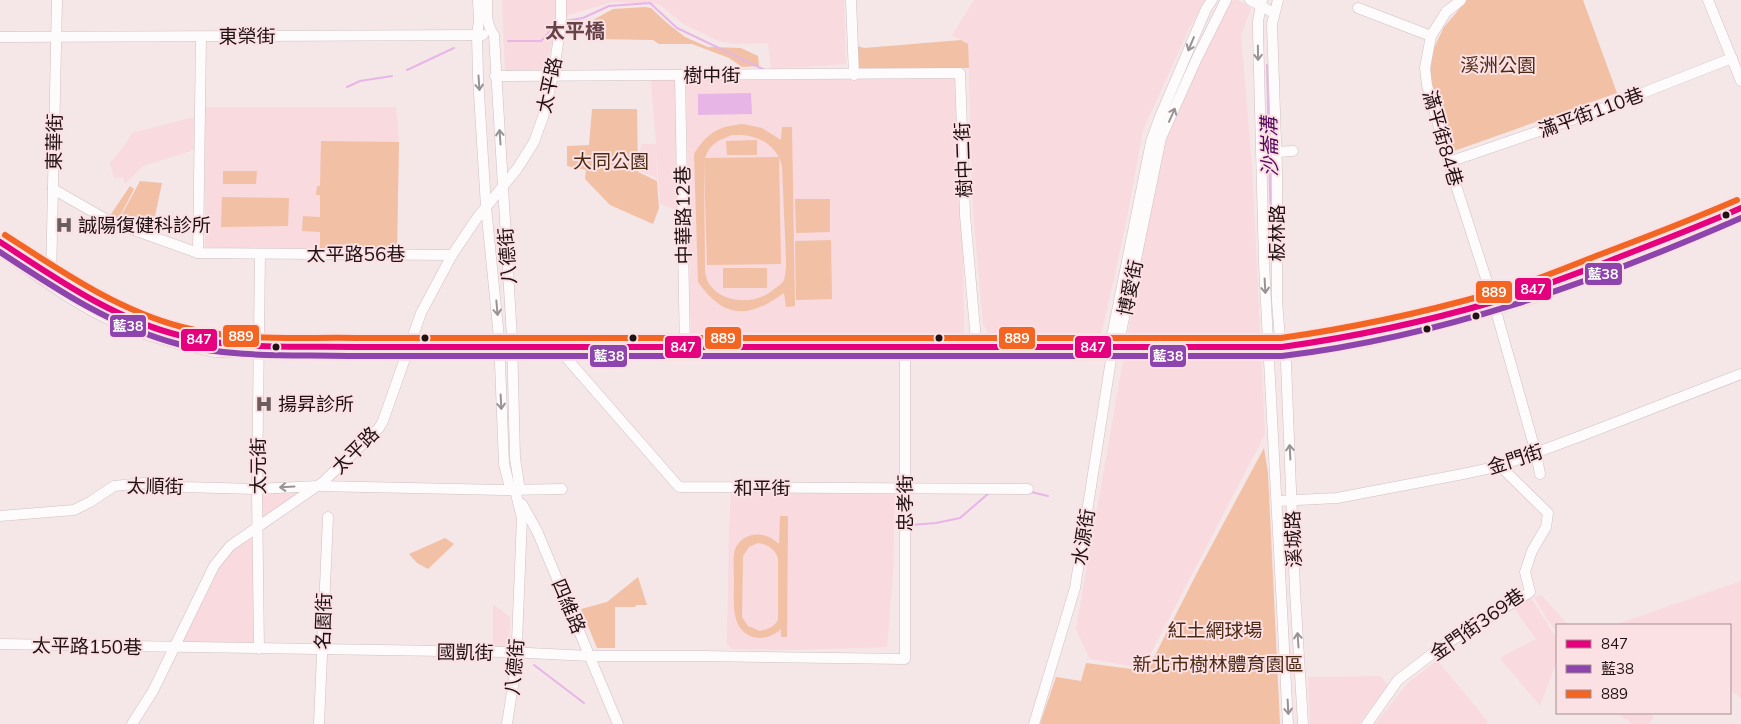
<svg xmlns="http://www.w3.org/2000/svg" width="1741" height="724" viewBox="0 0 1741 724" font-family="Mulish,'Noto Sans TC',sans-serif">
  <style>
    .built { fill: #f8dadf }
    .green { fill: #f2c0a4; fill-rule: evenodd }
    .water { fill: #e7b6e7 }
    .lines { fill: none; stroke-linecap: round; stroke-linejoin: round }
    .stream { stroke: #e7b6e7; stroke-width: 2 }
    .minor-casing { stroke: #cfc1c3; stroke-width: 11 }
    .minor { stroke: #fefbfc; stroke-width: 10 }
    .bus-1-casing { stroke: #fbe0e4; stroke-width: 10 }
    .bus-2-casing { stroke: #fbe0e4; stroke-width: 10 }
    .bus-3-casing { stroke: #fbe0e4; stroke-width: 10 }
    .bus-1 { stroke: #e5007d; stroke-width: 6 }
    .bus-2 { stroke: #8e44ad; stroke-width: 6 }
    .bus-3 { stroke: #f26522; stroke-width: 6 }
    .oneway { stroke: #9a9294 }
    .bus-dot { fill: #201214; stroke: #fbe0e4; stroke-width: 2 }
    .labels { text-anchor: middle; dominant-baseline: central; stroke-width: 4; stroke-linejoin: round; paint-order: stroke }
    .street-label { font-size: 19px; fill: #201214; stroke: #fbe0e4 }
    .park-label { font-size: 19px; fill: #4b2a14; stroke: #fbe0e4 }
    .poi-label { font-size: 19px; fill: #201214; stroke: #fbe0e4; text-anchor: start }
    .neighbourhood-label { font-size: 20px; font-weight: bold; fill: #664348; stroke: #fbe0e4 }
    .water-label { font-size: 20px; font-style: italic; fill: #58075f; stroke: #fbe0e4 }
    .line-badge { stroke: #fbe0e4; stroke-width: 2 }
    .badge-label { font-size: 14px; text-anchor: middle; font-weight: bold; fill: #fff }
  </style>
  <rect width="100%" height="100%" fill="#f5e6e8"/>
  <g class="built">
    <path d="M502,0H844L846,64L771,69L768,43L735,44L719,41L683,24L659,4L612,2L568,15L553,39L546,69L505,71Z"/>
    <path d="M974,0H1205L1188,31L1143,130L1125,228L1100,340L992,339L983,324L973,211L968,44L952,35Z"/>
    <path d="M1229,0H1237L1246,4L1251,9L1241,35L1252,166L1265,434L1143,668L1090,659L1076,629L1158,161L1197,64Z"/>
    <path d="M960,73L964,336L691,340L686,80H787Z"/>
    <path d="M675,79L678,210L660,204L656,146L657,178L640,171L641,144H656L651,80Z"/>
    <path d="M205,107H396L399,142L397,250L319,251L205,247Z"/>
    <path d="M194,117V150L143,166L125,184L123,177L114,178L110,163L125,145L132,133Z"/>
    <path d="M310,488L261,522L260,491Z"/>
    <path d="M731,491L895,494L893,572L887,647L791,650L731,649L727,644L729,533Z"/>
    <path d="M256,535L254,647L179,643L216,567L232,549Z"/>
    <path d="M1741,581V698L1730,690V625H1615Z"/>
    <path d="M1541,595L1568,625H1557V631L1549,622L1534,597Z"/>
    <path d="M1531,598L1557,639V667L1555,666L1540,706L1500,658L1536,639L1513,607Z"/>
    <path d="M493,604L510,617L509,647H493Z"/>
    <path d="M1437,660L1488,722L1485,724H1375L1407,684Z"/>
    <path d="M1380,676L1388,685L1359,724H1310L1308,677Z"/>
    <path d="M1618,713H1648L1654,717L1648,724H1633Z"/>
  </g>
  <g class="green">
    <path d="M1467,0H1583L1617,93L1454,151L1430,83L1432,52L1444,27Z"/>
    <path d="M645,7L651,8L667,23L685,37L708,47L741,48L758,56L759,66L742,67L729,58L692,44H659L653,40L595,39L593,20L613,9Z"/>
    <path d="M961,40L968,44L969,68H858L857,46L864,48Z"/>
    <path d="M592,109H637L638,172L657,181L659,208L653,224L610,205L585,179L586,170L567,166V146L589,145Z"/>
    <path d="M743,124L762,128L781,140L782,127H792L795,306L786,307L784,293C748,319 724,319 698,282L694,154C708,132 717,127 743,124ZM732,135C752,134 768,139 779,157L705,158C709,144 719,140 732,135ZM779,157L782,166L786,260C786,267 786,273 784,280C782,284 777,287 773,290C755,305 723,304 709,284C707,281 706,276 705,273L704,159L707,265L781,264Z"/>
    <path d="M757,140V155H727L726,141Z"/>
    <path d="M321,141L399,142L397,250L320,251V232L302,231L303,216L320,217V195H316L317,186H320Z"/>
    <path d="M223,171H257L256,184H223Z"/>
    <path d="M140,181L162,183L151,235L120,222V218Z"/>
    <path d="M130,186L134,189L117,222L109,217Z"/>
    <path d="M222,197L289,198L288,226L221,227Z"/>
    <path d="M795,199H830V232L796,233Z"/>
    <path d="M831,240L832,299L796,300L795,241Z"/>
    <rect x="723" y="268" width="44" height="20"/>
    <path d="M1264,448L1268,473L1280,724H1040L1056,677L1081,681L1086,663L1147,671L1199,569Z"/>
    <path d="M780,516H788L787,637H781V629C764,645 739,639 735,615C733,604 734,591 734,580C734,572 733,562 734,554C736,539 753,531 766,536C771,537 775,541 779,544ZM758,543C767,544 775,549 778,558V619C776,627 767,629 760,631L748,626L742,617L743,556L749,547Z"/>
    <path d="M445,538L454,544L428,569L417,563L409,554Z"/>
    <path d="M638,577L647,605H636L635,607H615V648H597L581,609L607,602Z"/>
  </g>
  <path class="water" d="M751,93L752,114L698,115V94Z"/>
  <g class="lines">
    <g class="stream">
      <path d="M565,21L583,18L609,6L650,3L677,28L765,70"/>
      <path d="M508,41H541L558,23"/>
      <path d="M1267,65L1271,229"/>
      <path d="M407,70L454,48"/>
      <path d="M347,87L360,81L392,76"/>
      <path d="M1031,492L1048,496"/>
      <path d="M911,525L936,523L960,518L989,493"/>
      <path d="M534,665L584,703"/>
    </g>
    <g class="minor-casing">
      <g id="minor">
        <path d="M478,0L479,21L477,35L478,77L486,207L499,338L504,464L509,484L515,490L522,518L516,666L507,724"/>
        <path d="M487,0C487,12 486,25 494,35L512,338L515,458L519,484L515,490"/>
        <path d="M851,0L854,75"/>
        <path d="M1250,0L1274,13"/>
        <path d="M1262,0L1258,21V31L1264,264L1288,724"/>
        <path d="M1278,0L1272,24L1277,172V301L1280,339L1286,363L1295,591L1303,724"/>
        <path d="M1461,0L1446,12L1431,36L1425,68L1427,85L1452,173L1492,297L1536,453L1540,474"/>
        <path d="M1708,0L1741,81"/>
        <path d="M1358,8L1431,36"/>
        <path d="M0,37L483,35"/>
        <path d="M201,37L198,253L452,255"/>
        <path d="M680,75L685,352"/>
        <path d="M495,76L960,73L965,215L977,352"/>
        <path d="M1276,152L1293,151"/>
        <path d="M1449,162L1589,114L1732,58"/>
        <path d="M53,189L109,221L198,253"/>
        <path d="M0,242C57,279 114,319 181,336C236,349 299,345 356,347H1282L1344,338L1429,319L1493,302L1537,288L1693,229L1741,208"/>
        <path d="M0,251C37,275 75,305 115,322C146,337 181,345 215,352L521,354L854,353"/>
        <path d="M51,280L57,0"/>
        <path d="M1113,347L1119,342L1161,138L1197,58L1226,0"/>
        <path d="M563,350V354L679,487L1028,489"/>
        <path d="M914,353H982"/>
        <path d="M1144,354L1270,355L1368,342L1495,310L1543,295L1741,217"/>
        <path d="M1277,501L1337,498L1463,474L1500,466L1586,434L1741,374"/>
        <path d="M522,504L537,531L618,724"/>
        <path d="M0,516L74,510L90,502L114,486L144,483L183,487L257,489L318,486L503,490L562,489"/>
        <path d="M0,644L506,652L590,656H703L905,659V347"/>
        <path d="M259,649L257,489L260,254"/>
        <path d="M132,724L153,691L214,566L230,546L323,482L379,428L383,421L421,313L452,255L477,218L517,169L534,142L543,117L554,70L561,23V0"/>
        <path d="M319,724L328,517"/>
        <path d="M1034,724L1075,588L1113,347L1111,342L1112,336L1151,142L1159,119L1206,9L1212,0"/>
        <path d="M1367,724L1398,680L1441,647L1530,592L1525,572L1532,551L1546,527L1548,513L1500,466"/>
      </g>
    </g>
    <use href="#minor" class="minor"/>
    <g class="bus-1-casing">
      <path id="bus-1" d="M0,242C57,279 115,320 182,336C238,350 298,346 356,347H1282C1353,337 1424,322 1493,302C1531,291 1567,277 1604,263C1650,245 1696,228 1741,208"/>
    </g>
    <g class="bus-2-casing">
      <path id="bus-2" d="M0,252C56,289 113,327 178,344C235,359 297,354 356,356H1282C1441,337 1595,282 1741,218"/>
    </g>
    <g class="bus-3-casing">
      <path id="bus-3" d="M5,235C61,271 117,310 182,327C238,342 299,337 356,338H1281C1352,328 1421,313 1489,294C1526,284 1561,270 1596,256C1644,238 1691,220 1737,200"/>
    </g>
    <use href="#bus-1" class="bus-1"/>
    <use href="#bus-2" class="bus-2"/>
    <use href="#bus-3" class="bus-3"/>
  </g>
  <defs><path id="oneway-shaft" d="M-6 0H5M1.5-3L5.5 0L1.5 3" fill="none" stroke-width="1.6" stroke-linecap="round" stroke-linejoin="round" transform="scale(1.25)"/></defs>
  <g class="oneway">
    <use href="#oneway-shaft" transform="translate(1191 44) rotate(113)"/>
    <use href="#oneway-shaft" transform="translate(1258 53) rotate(89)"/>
    <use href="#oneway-shaft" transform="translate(479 83) rotate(86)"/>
    <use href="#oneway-shaft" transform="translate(1172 115) rotate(-66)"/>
    <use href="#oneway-shaft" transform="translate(500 137) rotate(-94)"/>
    <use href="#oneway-shaft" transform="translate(1265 286) rotate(87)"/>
    <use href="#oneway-shaft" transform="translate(497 308) rotate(85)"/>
    <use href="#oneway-shaft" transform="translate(501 402) rotate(87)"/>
    <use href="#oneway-shaft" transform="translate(1290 452) rotate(-93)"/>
    <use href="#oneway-shaft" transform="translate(287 487) rotate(177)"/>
    <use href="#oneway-shaft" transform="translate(1298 640) rotate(-94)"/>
    <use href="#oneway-shaft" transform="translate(1288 707) rotate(87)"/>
  </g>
  <defs>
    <g id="hospital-bare" transform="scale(1.35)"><path d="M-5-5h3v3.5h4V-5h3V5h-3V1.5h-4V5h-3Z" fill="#6b5c5e" stroke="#fbe0e4" stroke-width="2.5" paint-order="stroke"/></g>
  </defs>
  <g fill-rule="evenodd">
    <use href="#hospital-bare" x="64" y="225"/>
    <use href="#hospital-bare" x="264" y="404"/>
  </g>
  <g class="bus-dot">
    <circle cx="1726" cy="215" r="4.5"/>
    <circle cx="1476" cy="316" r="4.5"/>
    <circle cx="1427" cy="329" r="4.5"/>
    <circle cx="425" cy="338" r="4.5"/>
    <circle cx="633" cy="338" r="4.5"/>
    <circle cx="939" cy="338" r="4.5"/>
    <circle cx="276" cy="347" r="4.5"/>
  </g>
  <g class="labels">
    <g class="street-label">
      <text x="247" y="36">東榮街</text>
      <text x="712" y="75">樹中街</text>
      <text transform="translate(549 85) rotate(-78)">太平路</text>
      <text transform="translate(1591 112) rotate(-20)">滿平街110巷</text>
      <text transform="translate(1443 138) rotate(74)">滿平街84巷</text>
      <text transform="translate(54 142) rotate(-89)">東華街</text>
      <text transform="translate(963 160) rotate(-92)">樹中二街</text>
      <text transform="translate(683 215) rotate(-91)">中華路12巷</text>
      <text transform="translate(1277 233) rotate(-90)">板林路</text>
      <text x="356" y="254">太平路56巷</text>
      <text transform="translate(507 256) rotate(-94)">八德街</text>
      <text transform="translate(1130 288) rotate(-78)">博愛街</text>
      <text transform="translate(355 450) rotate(-45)">太平路</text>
      <text transform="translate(1515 459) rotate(-18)">金門街</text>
      <text transform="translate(258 466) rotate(-90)">太元街</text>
      <text transform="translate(155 486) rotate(1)">太順街</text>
      <text x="762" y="488">和平街</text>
      <text transform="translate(905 503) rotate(-90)">忠孝街</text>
      <text transform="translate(1083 537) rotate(-81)">水源街</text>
      <text transform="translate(1293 539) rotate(-92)">溪城路</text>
      <text transform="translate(569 606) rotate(67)">四維路</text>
      <text transform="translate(323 621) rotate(-88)">名園街</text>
      <text transform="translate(1477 624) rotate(-35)">金門街369巷</text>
      <text transform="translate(87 646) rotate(1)">太平路150巷</text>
      <text transform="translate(465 652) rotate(1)">國凱街</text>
      <text transform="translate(514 667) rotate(-85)">八德街</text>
    </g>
    <g class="park-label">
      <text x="1498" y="65">溪洲公園</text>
      <text x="611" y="161">大同公園</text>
      <text x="1215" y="630">紅土網球場</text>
      <text x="1218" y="664">新北市樹林體育園區</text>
    </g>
    <g class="poi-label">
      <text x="78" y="225">誠陽復健科診所</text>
      <text x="278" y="404">揚昇診所</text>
    </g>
    <g class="neighbourhood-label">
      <text x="575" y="30">太平橋</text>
    </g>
    <g class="water-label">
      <text transform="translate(1269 147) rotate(-91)">沙崙溝</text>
    </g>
  </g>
  <g class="line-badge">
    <rect x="1584" y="262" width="39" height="24" rx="5" fill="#8e44ad"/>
    <rect x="1514" y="277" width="38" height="24" rx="5" fill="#e5007d"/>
    <rect x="1475" y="280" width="38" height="24" rx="5" fill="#f26522"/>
    <rect x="109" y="314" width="38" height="24" rx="5" fill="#8e44ad"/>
    <rect x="222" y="324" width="38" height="24" rx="5" fill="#f26522"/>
    <rect x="704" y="326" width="38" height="24" rx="5" fill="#f26522"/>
    <rect x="998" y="326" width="38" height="24" rx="5" fill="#f26522"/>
    <rect x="180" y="328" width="38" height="24" rx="5" fill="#e5007d"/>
    <rect x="664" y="335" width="38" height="24" rx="5" fill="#e5007d"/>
    <rect x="1074" y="335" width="38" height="24" rx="5" fill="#e5007d"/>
    <rect x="589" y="344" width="39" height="24" rx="5" fill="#8e44ad"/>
    <rect x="1149" y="344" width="38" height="24" rx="5" fill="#8e44ad"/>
  </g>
  <g class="badge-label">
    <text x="1603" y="279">藍38</text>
    <text x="1533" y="294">847</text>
    <text x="1494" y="297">889</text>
    <text x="128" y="331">藍38</text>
    <text x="241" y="341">889</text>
    <text x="723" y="343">889</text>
    <text x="1017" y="343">889</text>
    <text x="199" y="344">847</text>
    <text x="683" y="352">847</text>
    <text x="1093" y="352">847</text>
    <text x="609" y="361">藍38</text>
    <text x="1168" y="361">藍38</text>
  </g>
  <rect x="1556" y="624" width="175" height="90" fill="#fbe0e4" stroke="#a38e91"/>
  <rect x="1566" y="640" width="25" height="8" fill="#e5007d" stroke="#a38e91"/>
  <text x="1601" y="649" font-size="15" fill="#201214">847</text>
  <rect x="1566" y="665" width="25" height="8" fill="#8e44ad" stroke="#a38e91"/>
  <text x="1601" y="674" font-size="15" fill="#201214">藍38</text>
  <rect x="1566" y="690" width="25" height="8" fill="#f26522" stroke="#a38e91"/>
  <text x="1601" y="699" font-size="15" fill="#201214">889</text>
</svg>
